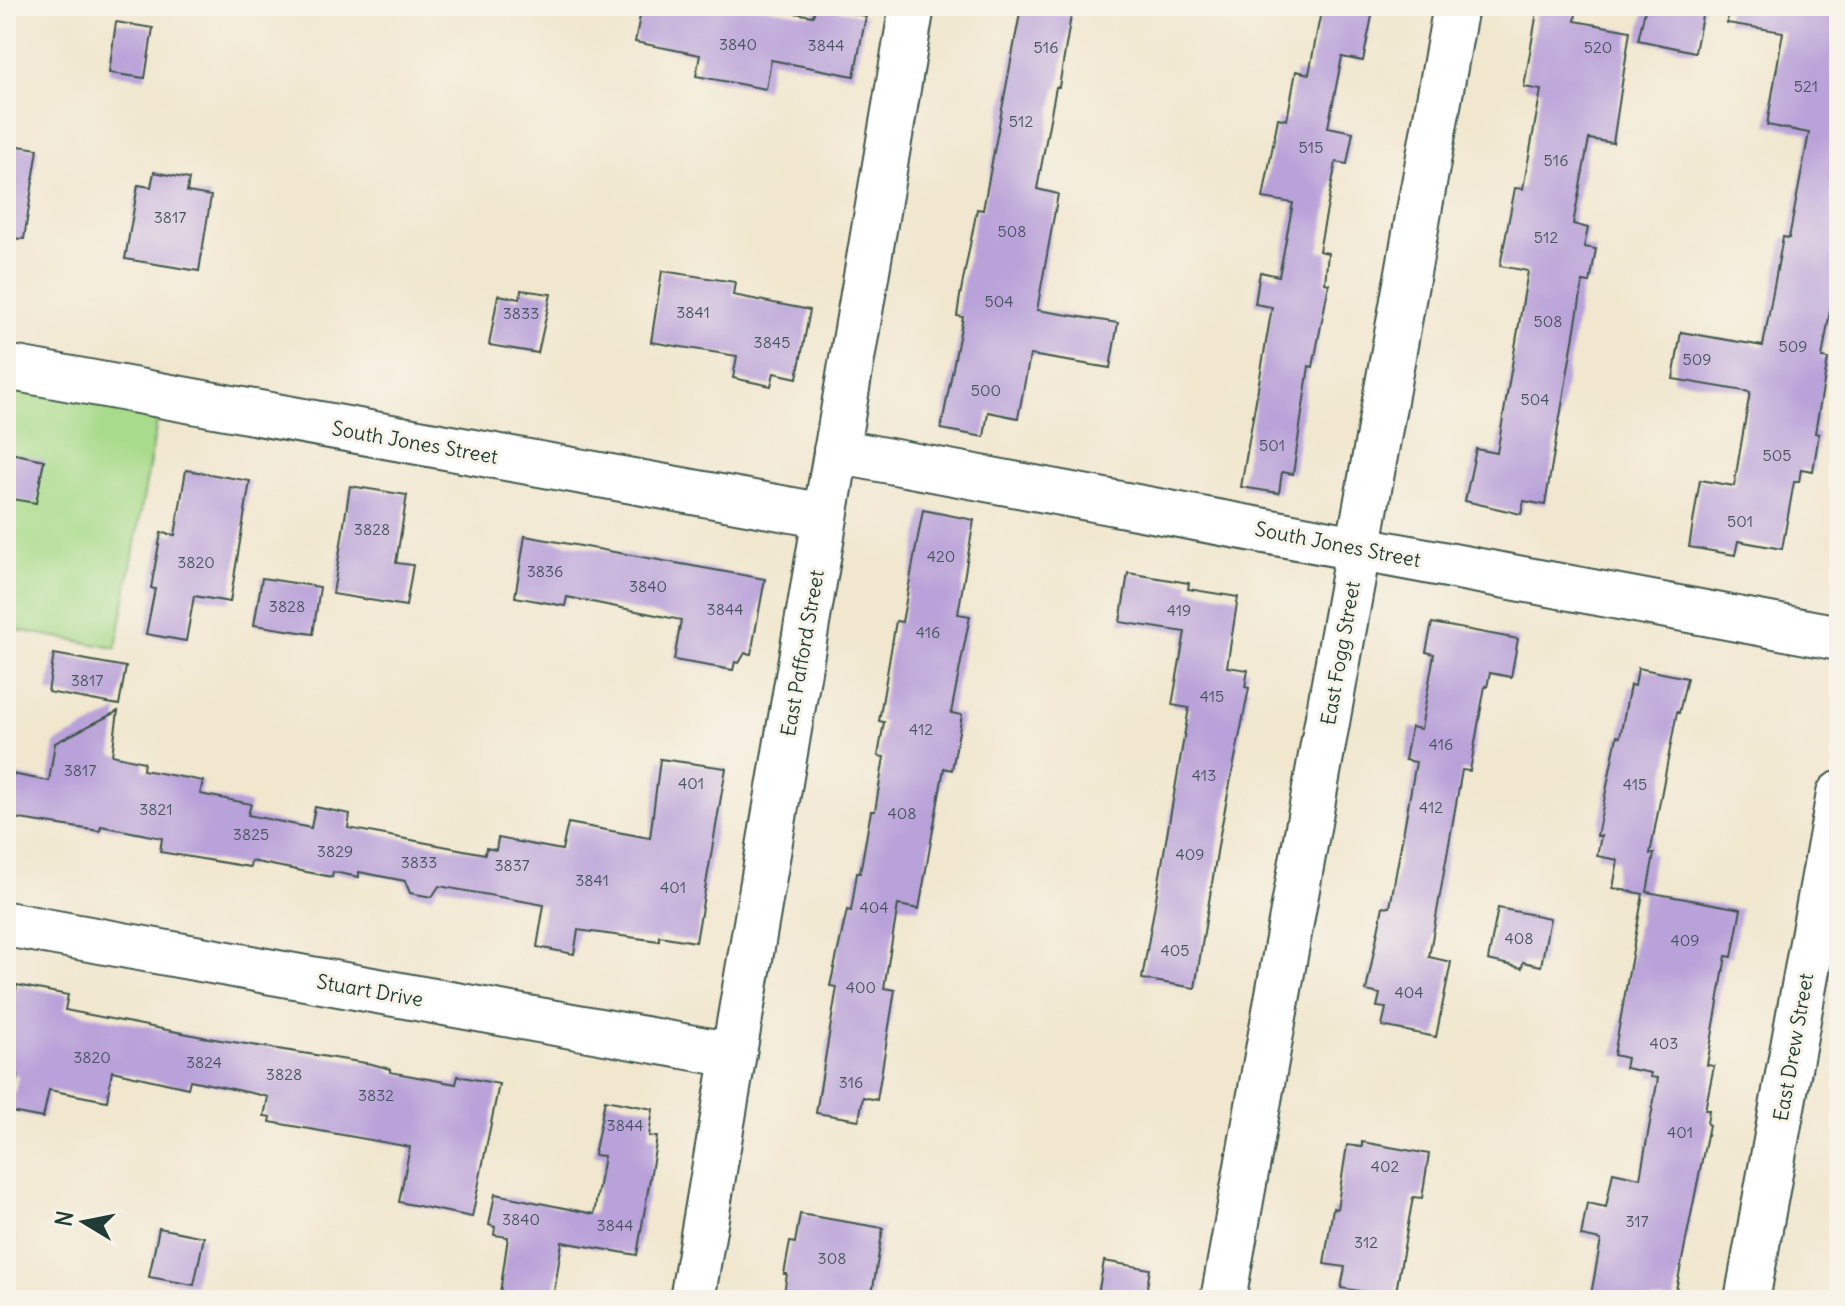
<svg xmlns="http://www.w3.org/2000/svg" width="1845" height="1306" viewBox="0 0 1845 1306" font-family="Delius,sans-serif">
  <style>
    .green { fill: #a8db8b; stroke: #648c60; stroke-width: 2 }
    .building { fill: #b9a2d9 }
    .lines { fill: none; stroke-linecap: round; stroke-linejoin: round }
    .minor-casing { stroke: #3e564b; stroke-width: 48 }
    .minor { stroke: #fff; stroke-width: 44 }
    .labels { text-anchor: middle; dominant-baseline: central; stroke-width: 6; stroke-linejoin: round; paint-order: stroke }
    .number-label { font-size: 16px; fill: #46565d }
    .street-label { font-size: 20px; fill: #1f3d34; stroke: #f7f3e8 }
  </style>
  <rect width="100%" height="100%" fill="#f7f3e8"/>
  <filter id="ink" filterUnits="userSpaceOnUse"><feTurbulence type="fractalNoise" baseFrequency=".0125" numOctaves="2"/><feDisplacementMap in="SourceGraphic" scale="16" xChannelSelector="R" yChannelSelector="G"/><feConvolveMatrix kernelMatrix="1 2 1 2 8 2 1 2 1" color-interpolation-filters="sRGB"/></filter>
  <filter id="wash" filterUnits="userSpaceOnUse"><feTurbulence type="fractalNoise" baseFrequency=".006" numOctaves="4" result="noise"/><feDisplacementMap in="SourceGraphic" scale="32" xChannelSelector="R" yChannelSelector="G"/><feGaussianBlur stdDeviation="1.8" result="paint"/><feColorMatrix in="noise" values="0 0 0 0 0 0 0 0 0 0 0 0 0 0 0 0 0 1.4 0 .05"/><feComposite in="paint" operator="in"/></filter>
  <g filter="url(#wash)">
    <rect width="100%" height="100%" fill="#f1e7cf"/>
    <path class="green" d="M6,384L159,411L116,648L6,628Z"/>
    <g id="blocks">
      <g class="building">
        <path d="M642,6H753L813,16L816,6L866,16L854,76L771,60L766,89L696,76L700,55L635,42Z"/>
        <path d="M1322,6H1351L1373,11L1363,61L1342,57L1328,127L1353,132L1347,164L1336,162L1319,251L1328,253L1325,283L1329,284L1313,367L1309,366L1293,474L1282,472L1279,493L1241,487L1272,307L1255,304L1260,272L1279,276L1293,203L1263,198L1278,118L1287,120L1296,71L1309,74Z"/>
        <path d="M1538,6H1577L1575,21L1630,31L1613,143L1589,139L1573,224L1588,228L1584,247L1596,249L1590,283L1583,282L1545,505L1524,501L1521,514L1465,501L1476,449L1497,453L1528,271L1500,266L1515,188L1523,189L1541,90L1524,87Z"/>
        <path d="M1646,6H1704L1695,52L1638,40Z"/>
        <path d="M1728,6H1839V300L1832,299L1822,358L1828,359L1815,433L1819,434L1813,471L1801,469L1799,482H1794L1782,549L1738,541L1735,555L1689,547L1700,480L1734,486L1750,392L1673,379L1681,332L1763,346L1783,237L1789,238L1809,133L1767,125L1783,32L1727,23Z"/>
        <path d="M1021,8L1071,16L1059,87H1056L1037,189L1058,194L1037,310L1118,323L1110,368L1030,355L1018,418L988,412L984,437L941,429L963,317L957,316L960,296L977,209L983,210Z"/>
        <path d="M116,22L153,28L145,78L109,73Z"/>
        <path d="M6,144L38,149L24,239L6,238Z"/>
        <path d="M154,172L189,179L187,192L211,196L199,271L125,259L138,185L151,187Z"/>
        <path d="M662,271L735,282L733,295L810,310L797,378L774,373L771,386L733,378L737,356L651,342Z"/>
        <path d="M521,290L551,294L538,353L489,345L498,295L520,299Z"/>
        <path d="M6,452L44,460L36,503L6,498Z"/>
        <path d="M186,470L250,481L230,602L194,596L186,641L146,634L155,589L151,588L161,533L175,535Z"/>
        <path d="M350,486L407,495L396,563L413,565L406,606L333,594Z"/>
        <path d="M923,510L974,520L958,614L970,616L951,713L962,715L952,770L944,768L919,909L898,905L884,988L895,990L877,1100L863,1097L859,1120L816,1113L837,987L830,986L847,910L851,911L857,873H860L871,811H875L884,757L878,756L884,722L879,721L896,621L902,622Z"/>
        <path d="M525,536L765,579L751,654L745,653L739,663L735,662L733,670L674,660L681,620L567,597L565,606L515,597Z"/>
        <path d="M1128,573L1189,583L1188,589L1238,597L1227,667L1248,670L1245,687L1249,688L1220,834L1195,988L1142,979L1189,708L1172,705L1185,632L1120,622Z"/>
        <path d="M262,578L320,587L313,634L254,625Z"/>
        <path d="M1432,623L1518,639L1511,677L1490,673L1487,687L1485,686L1470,771L1462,770L1429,957L1451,962L1436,1037L1382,1026L1386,1008L1377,1007L1380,994L1366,991L1383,906L1390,907L1416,762L1405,760L1411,727L1421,729L1434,654L1426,652Z"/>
        <path d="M54,654L126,667L119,705L48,692Z"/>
        <path d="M1638,668L1687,678L1679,713L1677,712L1650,854H1654L1647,892L1741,909L1732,957L1726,956L1713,1031L1707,1065L1714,1066L1705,1110H1709L1707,1124L1709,1125L1674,1300H1590L1601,1240L1581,1236L1587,1203L1606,1207L1613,1172L1640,1178L1658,1078L1650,1077L1651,1073L1625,1068L1627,1058L1614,1055L1643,894L1613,888L1618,860L1597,856L1601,836H1597L1617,736L1620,737L1630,685L1635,686Z"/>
        <path d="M118,711L112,755L144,762L143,770L203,781L200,794L251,804L248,815L311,828L315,807L350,814L348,828L485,854L486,848L496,850L498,838L562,850L568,823L650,838L660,759L726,768L696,942L659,936V941L578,930L574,954L537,947L544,905L439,886L432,897L410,893L405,881L359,872V877L333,872L332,877L251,861L250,867L160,852L162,838L101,826L100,831L6,817V773L49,781L55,743Z"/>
        <path d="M1498,908L1550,918L1541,966L1523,962L1522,968L1488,960Z"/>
        <path d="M17,985L68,995L65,1010L208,1038L372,1064L390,1069V1072L456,1084L458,1076L499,1084L472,1217L399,1202L410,1147L270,1122L271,1117L264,1116L268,1097L256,1094L190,1080L188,1088L112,1071L107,1101L49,1090L43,1118L11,1112L18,1075L6,1072V998L14,1000Z"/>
        <path d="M605,1100L653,1109L649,1136L657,1137L637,1255L562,1242L553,1300H499L508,1237L494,1235L495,1227L489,1225L495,1194L594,1214L604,1156L594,1155Z"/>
        <path d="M1362,1142L1429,1154L1422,1198L1413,1197L1395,1297L1341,1288L1345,1267L1324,1264L1333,1208L1337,1209L1347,1145L1362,1147Z"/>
        <path d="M800,1214L883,1228L871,1300H783L787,1274H784L790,1242L795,1243Z"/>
        <path d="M159,1228L204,1237L194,1285L149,1277Z"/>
        <path d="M1104,1261L1150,1269L1145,1300H1097Z"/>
      </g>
    </g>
  </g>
  <g filter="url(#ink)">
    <use href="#blocks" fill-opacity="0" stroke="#3e564b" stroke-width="2"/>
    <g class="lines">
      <g class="minor-casing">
        <g id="minor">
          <path d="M6,367L825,516"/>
          <path d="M836,451L1839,638"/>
          <path d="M6,924L733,1055"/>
          <path d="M692,1300L912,6"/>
          <path d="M1223,1300L1456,6"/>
          <path d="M1747,1300L1839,794"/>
        </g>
      </g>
      <use href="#minor" class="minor"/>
    </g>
  </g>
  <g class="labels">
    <g class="number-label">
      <text x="738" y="44">3840</text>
      <text x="826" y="45">3844</text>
      <text x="1046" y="47">516</text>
      <text x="1598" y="47">520</text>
      <text x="1806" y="86">521</text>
      <text x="1021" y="121">512</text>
      <text x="1311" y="147">515</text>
      <text x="1556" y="160">516</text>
      <text x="170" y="217">3817</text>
      <text x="1012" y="231">508</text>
      <text x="1546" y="237">512</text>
      <text x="999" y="301">504</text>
      <text x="693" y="312">3841</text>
      <text x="521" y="313">3833</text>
      <text x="1548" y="321">508</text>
      <text x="772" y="342">3845</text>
      <text x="1793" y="346">509</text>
      <text x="1697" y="359">509</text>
      <text x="986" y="390">500</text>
      <text x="1535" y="399">504</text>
      <text x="1272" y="445">501</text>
      <text x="1777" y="455">505</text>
      <text x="1740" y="521">501</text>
      <text x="372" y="529">3828</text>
      <text x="941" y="556">420</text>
      <text x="196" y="562">3820</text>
      <text x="545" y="571">3836</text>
      <text x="648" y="586">3840</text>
      <text x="287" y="606">3828</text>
      <text x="725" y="609">3844</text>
      <text x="1179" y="610">419</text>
      <text x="928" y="632">416</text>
      <text x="87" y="680">3817</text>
      <text x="1212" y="696">415</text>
      <text x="921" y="729">412</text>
      <text x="1441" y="744">416</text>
      <text x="80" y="770">3817</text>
      <text x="1204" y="775">413</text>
      <text x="691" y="783">401</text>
      <text x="1635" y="784">415</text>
      <text x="1431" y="807">412</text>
      <text x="156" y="809">3821</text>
      <text x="902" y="813">408</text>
      <text x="251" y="834">3825</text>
      <text x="335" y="851">3829</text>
      <text x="1190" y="854">409</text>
      <text x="419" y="862">3833</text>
      <text x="512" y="865">3837</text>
      <text x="592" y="880">3841</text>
      <text x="673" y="887">401</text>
      <text x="874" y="907">404</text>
      <text x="1519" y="938">408</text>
      <text x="1685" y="940">409</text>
      <text x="1175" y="950">405</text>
      <text x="861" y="987">400</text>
      <text x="1409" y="992">404</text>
      <text x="1664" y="1043">403</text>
      <text x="92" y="1057">3820</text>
      <text x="204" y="1062">3824</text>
      <text x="284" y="1074">3828</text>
      <text x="851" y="1082">316</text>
      <text x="376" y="1095">3832</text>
      <text x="625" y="1125">3844</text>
      <text x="1680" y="1132">401</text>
      <text x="1385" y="1166">402</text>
      <text x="521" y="1219">3840</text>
      <text x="1637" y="1221">317</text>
      <text x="615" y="1225">3844</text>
      <text x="1366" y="1242">312</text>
      <text x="832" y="1258">308</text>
    </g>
    <g class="street-label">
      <text transform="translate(415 442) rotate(10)">South Jones Street</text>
      <text transform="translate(1338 544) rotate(11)">South Jones Street</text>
      <text transform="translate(802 653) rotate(-80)">East Pafford Street</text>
      <text transform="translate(1340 653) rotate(-80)">East Fogg Street</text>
      <text transform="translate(370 990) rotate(10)">Stuart Drive</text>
      <text transform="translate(1793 1047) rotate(-80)">East Drew Street</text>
    </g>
  </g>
  <rect width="1845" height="1306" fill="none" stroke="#f7f3e8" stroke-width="32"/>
  <g transform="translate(84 1222) rotate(280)" stroke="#f7f3e8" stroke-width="6" paint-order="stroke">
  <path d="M0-6L14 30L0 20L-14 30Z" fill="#1f3d34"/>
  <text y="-12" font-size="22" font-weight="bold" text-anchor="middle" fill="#1f3d34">N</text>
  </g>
</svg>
